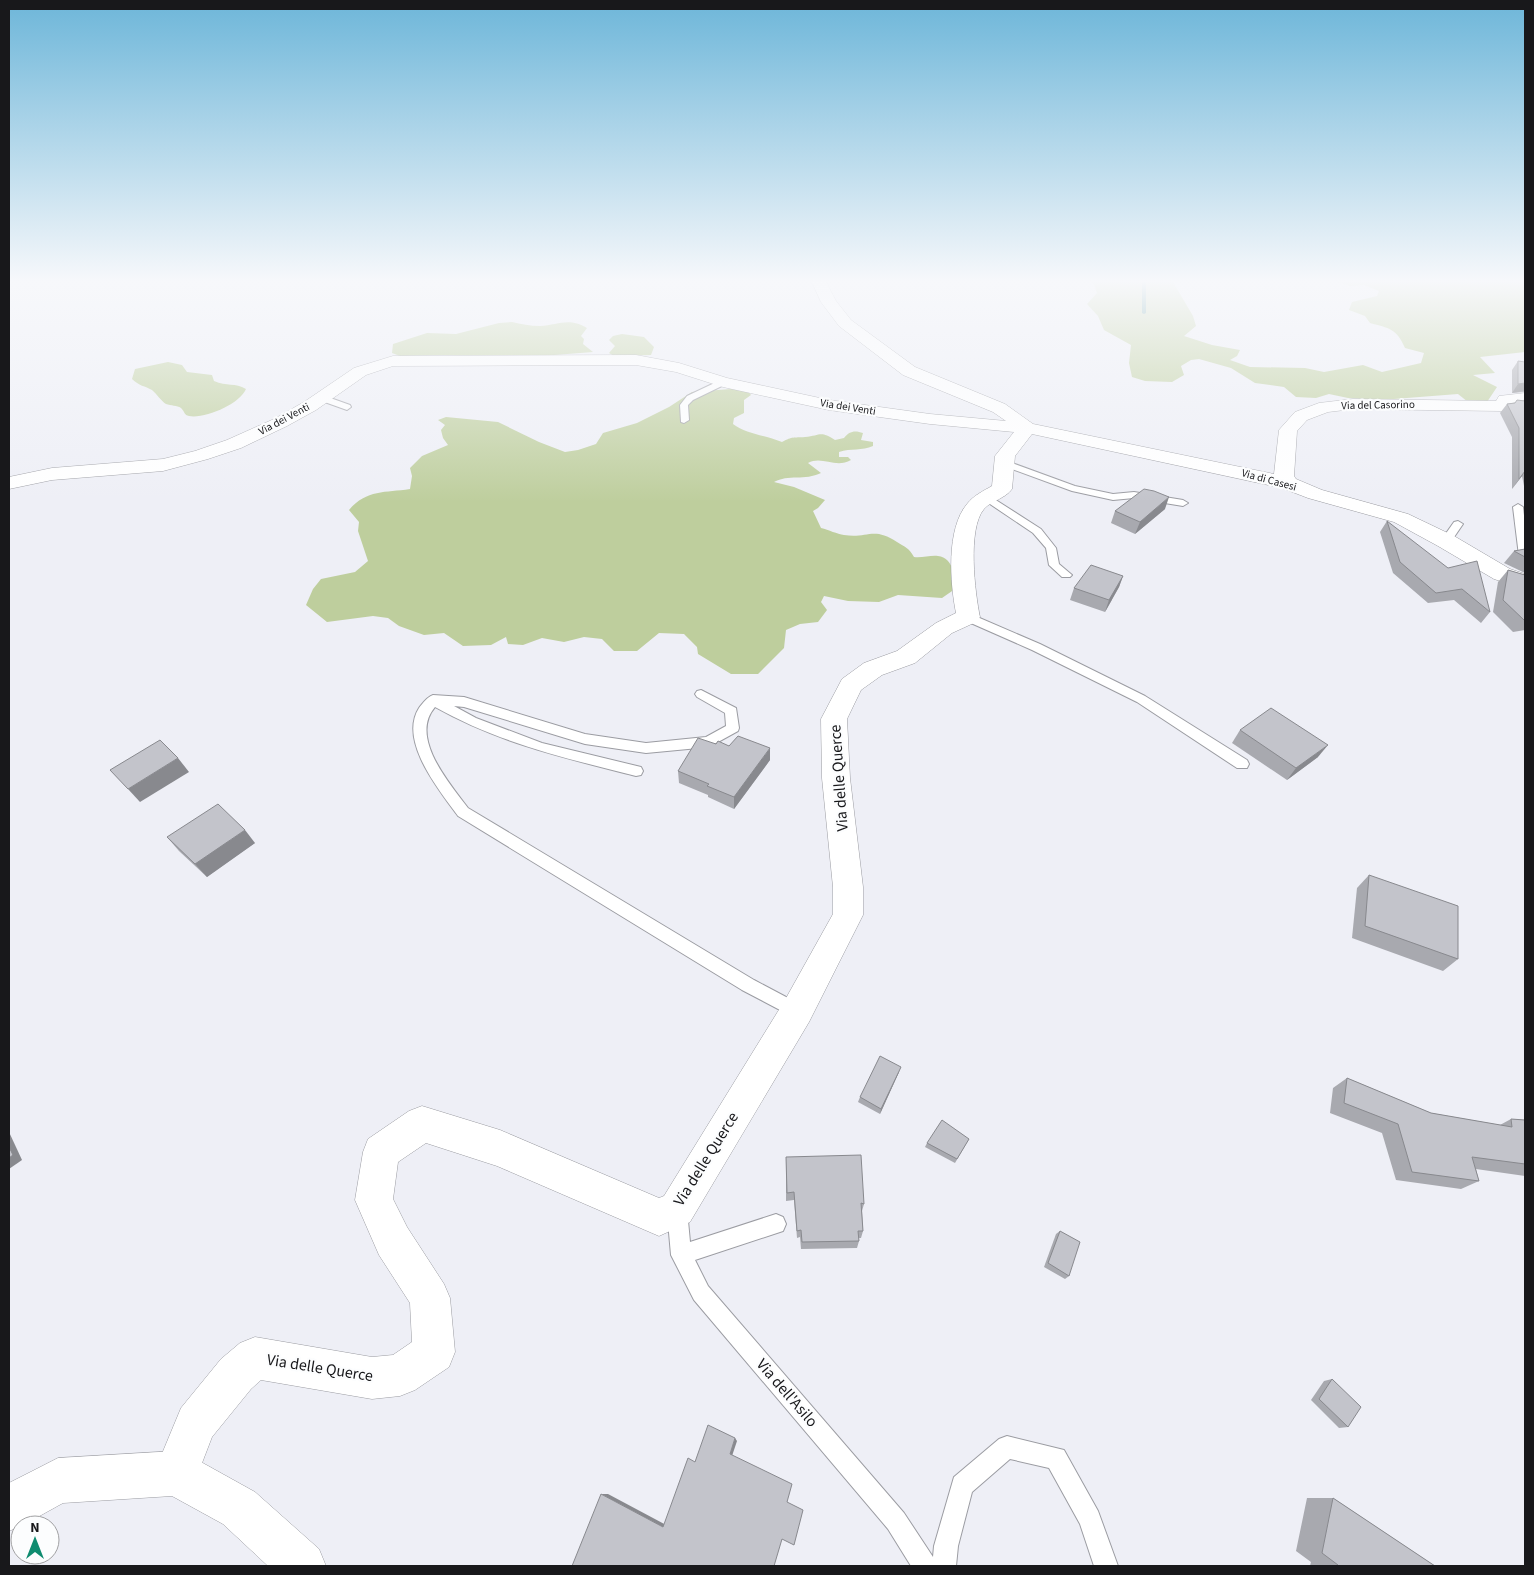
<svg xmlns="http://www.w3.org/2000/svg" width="1534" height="1575" viewBox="0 0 1534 1575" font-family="'Source Sans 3',sans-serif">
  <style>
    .green { fill: #bece9d }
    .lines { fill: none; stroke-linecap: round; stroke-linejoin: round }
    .stream { fill: #438990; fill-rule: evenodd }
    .lane-casing { stroke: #9b9ca2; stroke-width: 2 }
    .street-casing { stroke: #9b9ca2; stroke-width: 1 }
    .secondary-casing { stroke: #9b9ca2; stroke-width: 1 }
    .lane { fill: #fff; fill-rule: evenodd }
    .street { fill: #fff; fill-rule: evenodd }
    .secondary { fill: #fff; fill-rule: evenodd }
    .wall { fill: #a8a9af }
    .shaded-wall { fill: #88898e }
    .building { fill: #c3c4cb; stroke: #88898e }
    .labels { text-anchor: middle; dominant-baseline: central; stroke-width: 4.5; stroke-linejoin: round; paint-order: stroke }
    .far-street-label { font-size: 11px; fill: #18181b; stroke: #fcfdfe }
    .near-street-label { font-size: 16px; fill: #18181b; stroke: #fcfdfe }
  </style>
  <rect width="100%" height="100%" fill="#eeeff6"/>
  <g class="green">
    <path d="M1091,282H1173L1193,316L1196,326L1184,336L1212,345L1240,350L1237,356L1230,360L1250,367L1305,368L1324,372L1363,365L1382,372L1421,363L1424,353L1405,348C1397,329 1389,328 1370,323L1365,316L1349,310L1352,302L1377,296L1379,291L1364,285L1350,286L1339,282H1525V352L1480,357L1495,373L1473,375L1497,387L1485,405L1468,402L1458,394L1381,400L1348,398L1329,394L1316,398L1296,397L1284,387L1255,383L1231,368L1199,359L1191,360L1181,366L1184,375L1172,382L1145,381L1132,377L1129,363L1131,345L1104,330L1098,316L1087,304L1097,293L1094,284Z"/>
    <path d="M512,322C521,324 530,326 540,326C558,325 569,317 587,328L581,336L584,339L583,344L593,352L542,356L527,355L492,357L445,355L400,356L392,353L393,344L427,333L456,334L499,323Z"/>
    <path d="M622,334L644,337L654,347L651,355L614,356L609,353L615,346L609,340L613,336Z"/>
    <path d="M168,362L182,365L187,372L212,375L214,381C227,387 235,382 246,389C240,404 205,419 189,416C184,415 185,412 181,408C177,405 171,406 166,404C161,401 157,394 152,390C145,386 139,386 132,379L135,369Z"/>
    <path d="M731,389L747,390L751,395L744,400V413L734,418L733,424C746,434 765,435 782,442C793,436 793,438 805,437C820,436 820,430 835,440L844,438C849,431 855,430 863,433L861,440L873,442V446C862,451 851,448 839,452V457H848L851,460C835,469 822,455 808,463L821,473C805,481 788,474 774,482L794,487L825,500L818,508L813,511L821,528C829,530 837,534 844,535C867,539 873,526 897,542C905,547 909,548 914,557C922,558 931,555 938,556C954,558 954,576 955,589L942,598L898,595L879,602L848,601L824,596L821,602L827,610L818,622L800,624L786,630L784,648L758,674H731L698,654L697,647L684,634L659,633L637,651H614L602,639L584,637L564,642L542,638L523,645L508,644L506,637L491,645L463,646L444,633L424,635L399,626L388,618L373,616L327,622L306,605L313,589L321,579L355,572L368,561L358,531L359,522L349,510C367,489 385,493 410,489L412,476L410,468L422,456L448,445L443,438L441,430L445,425L438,420L446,417L498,422L539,442L565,452L578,450L596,444L603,433L637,423L669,407L692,392Z"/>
  </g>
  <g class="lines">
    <path class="stream" d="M1142,282H1146V313L1144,314L1142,313Z"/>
    <g class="lane-casing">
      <g id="lane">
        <path d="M723,379L726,380V384L693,400L688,405L689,420L684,423L681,422L680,405L687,396Z"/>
        <path d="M322,395L350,405L351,407L347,410L319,400V396Z"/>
        <path d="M1004,460L1075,486L1113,494L1134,492L1183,500L1188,503L1183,506L1134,498L1113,500L1072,491L1001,465L999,463Z"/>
        <path d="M988,495L1041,529L1056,548L1059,564L1072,575L1070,577H1062L1049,565L1046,548L1033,533L984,500L983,498Z"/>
        <path d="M1518,504L1523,507L1525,524V567L1520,564L1513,507Z"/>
        <path d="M1458,521L1463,524L1450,543H1442L1441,541L1442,539L1454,522Z"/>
        <path d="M968,613L1040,644L1145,696L1247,760L1249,764L1247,768H1237L1137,702L1032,650L964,620L962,617L964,614Z"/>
        <path d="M701,690L736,708L739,728L738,731L709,747L646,753L585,744L464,707L454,706L476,718L542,743L641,767L643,771L641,775L636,776C565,758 499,743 435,707C409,737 449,783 468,808L754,980L803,1006L805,1011L803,1016L797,1019L742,990L458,816C440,791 398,741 419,708C423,703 427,697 433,695L464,697L585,734L646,743L706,737L726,726L725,713L697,697L695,694L697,691Z"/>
        <path d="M677,1200L684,1203L687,1210L690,1242L776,1214L783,1217L786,1224L783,1231L695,1260L708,1286L904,1513L933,1557L934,1546L954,1477L999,1439L1007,1436L1064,1450L1098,1511L1118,1566H1094L1080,1524L1049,1468L1010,1459L972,1492L958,1546L956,1566H911L888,1529L694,1300L671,1255L667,1210L670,1203Z"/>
      </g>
    </g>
    <g class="street-casing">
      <path id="street" d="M812,282H826L836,301L851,320L915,367L1005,404L1033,424L1274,474L1279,430L1295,412L1319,403L1353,399L1496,401L1499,396L1525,393V403L1512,405L1508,410L1502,411L1353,409L1328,412L1307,420L1297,431L1294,476L1296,479L1322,490L1408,514L1454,536L1510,569L1525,574V589L1494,579L1438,546L1394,522L1308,498L1282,488L1032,434L1015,456L1012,489C1005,499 992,500 984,509C967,529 975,593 980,617L976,622L952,633L915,663L882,675L861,690L847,719L850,778L863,887V915L809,1022L690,1222L659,1236L497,1166L426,1143L398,1162L393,1199L407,1227L444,1284L450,1298L455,1352L449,1367L415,1390L400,1396L372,1399L261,1380L251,1389L212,1437L192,1489L176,1495L160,1489L154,1473L181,1408L221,1359L240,1343L255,1337L372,1357L393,1355L412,1342L410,1303L379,1255L355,1200L363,1152L368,1139L409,1111L422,1106L500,1130L659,1198L664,1196L785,1000L833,914V887L822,778L821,719L842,679L864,663L897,651L936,623L956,613C950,583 946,529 967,504C973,496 983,491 992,486L995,456L1014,432L930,424L829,410L723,387L676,372L636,365L393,366L366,375L316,410L287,426L241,448L208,459L163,471L52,480L9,489V477L52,468L163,459L195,451L227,440L274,419L304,402L354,368L393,356L636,355L679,363L727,378L829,400L930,414L1006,421L993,412L903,375L839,326L821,302Z"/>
    </g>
    <g class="secondary-casing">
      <path id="secondary" d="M176,1451L192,1457L255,1492L319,1549L326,1566H268L223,1524L172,1496L63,1503L25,1524L9,1531V1483L58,1458Z"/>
    </g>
    <use href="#lane" class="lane"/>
    <use href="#street" class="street"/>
    <use href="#secondary" class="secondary"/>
  </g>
  <g class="wall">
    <path d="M1518,361L1525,362V392L1512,393V370Z"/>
    <path d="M1525,398V491L1522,476L1512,489V437L1500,413L1507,404L1523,401Z"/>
    <path d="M1165,509L1135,534L1111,523L1115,511Z"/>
    <path d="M1387,521L1490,612L1481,623L1454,600L1428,603L1393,573L1380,532Z"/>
    <path d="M1525,549V573L1504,563L1514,551Z"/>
    <path d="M1508,570L1525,575V630L1513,632L1493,612L1498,582Z"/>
    <path d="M1123,576L1119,587L1105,612L1070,600L1074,588Z"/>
    <path d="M1240,730L1318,757L1287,780L1232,743Z"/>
    <path d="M716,744L729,746L770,760L734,809L708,797V795L679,783L678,771Z"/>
    <path d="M167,837L255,843L207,877L179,851Z"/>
    <path d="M1369,875L1458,959L1443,971L1352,938L1357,888Z"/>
    <path d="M899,1072L880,1114L858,1102L860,1097Z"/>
    <path d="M1347,1078L1431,1113L1500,1125L1511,1119L1525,1120V1176L1476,1169L1479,1181L1461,1189L1396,1180L1382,1133L1330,1113L1333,1088Z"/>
    <path d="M969,1139L955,1163L925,1147L927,1143Z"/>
    <path d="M786,1157L864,1204L862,1211L863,1231L861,1238H859V1241L857,1248L801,1249L800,1237L797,1238L794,1200L786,1201Z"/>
    <path d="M1060,1231L1069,1276L1065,1279L1044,1267L1056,1234Z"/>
    <path d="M1332,1379L1348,1427L1339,1428L1311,1400L1324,1381Z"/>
    <path d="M1307,1498H1333L1435,1566H1310L1311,1562L1296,1551Z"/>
  </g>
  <g class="shaded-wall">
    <path d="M1525,383V391L1512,393L1518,384Z"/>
    <path d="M1525,471L1522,476L1512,489L1519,479Z"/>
    <path d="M1169,497L1165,509L1135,534L1140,522Z"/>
    <path d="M1123,576L1119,587L1105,612L1109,600Z"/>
    <path d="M1328,745L1318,757L1287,780L1296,768Z"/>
    <path d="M770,748V760L734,809V797Z"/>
    <path d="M178,758L189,772L140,802L128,789Z"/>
    <path d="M245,830L255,843L207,877L195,864Z"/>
    <path d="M901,1067L899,1072L880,1114L881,1109Z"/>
    <path d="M9,1132L22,1160L9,1169Z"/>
    <path d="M735,1438L737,1441L732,1456L730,1454Z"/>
    <path d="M601,1494H608L668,1526L663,1527Z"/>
  </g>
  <g class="building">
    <path d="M1518,361L1525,362V383L1518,384Z"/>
    <path d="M1517,400L1525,401V471L1519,479V428L1507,404L1515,403Z"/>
    <path d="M1144,489L1154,491L1169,497L1140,522L1115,511Z"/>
    <path d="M1387,521L1448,568L1477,561L1490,612L1462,589L1436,593L1400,562Z"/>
    <path d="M1525,549V557L1514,551Z"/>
    <path d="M1091,565L1123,576L1109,600L1074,588Z"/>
    <path d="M1508,570L1525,575V620H1524L1503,600Z"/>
    <path d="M1271,708L1328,745L1296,768L1240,730Z"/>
    <path d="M738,736L770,748L734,797L707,786L709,784L678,771L698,738L716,744L718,741L729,746Z"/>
    <path d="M160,740L178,758L128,789L110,770Z"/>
    <path d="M218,804L245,830L195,864L167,837Z"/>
    <path d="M1369,875L1458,906V959L1365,926Z"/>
    <path d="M880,1056L901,1067L881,1109L860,1097Z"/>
    <path d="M1347,1078L1431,1113L1512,1127L1511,1119L1525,1120V1164L1472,1157L1479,1181L1412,1172L1398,1124L1344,1103Z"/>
    <path d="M942,1120L969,1139L957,1159L927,1143Z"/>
    <path d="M9,1147L13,1155L9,1158Z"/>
    <path d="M861,1155L864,1204L861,1203L863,1231H858L859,1241L802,1242L801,1230L797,1231L794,1192L787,1193L786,1157Z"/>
    <path d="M1060,1231L1080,1242L1069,1276L1048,1263Z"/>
    <path d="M1332,1379L1361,1407L1348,1427L1319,1399Z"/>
    <path d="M708,1425L735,1438L730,1454L792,1484L787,1502L803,1510L794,1545L782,1539L774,1566H572L601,1494L663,1527L688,1458L695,1462Z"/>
    <path d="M1333,1498L1435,1566H1338V1565L1322,1553Z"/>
  </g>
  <linearGradient id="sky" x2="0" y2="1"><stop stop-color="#6db6d9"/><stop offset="0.56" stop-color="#f7f8fb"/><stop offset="1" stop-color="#f7f8fb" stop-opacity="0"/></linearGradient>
  <rect width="1534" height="502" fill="url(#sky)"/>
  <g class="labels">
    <g class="far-street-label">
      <text transform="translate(1378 405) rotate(-1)">Via del Casorino</text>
      <text transform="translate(848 407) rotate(9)">Via dei Venti</text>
      <text transform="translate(284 419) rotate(-28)">Via dei Venti</text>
      <text transform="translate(1269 480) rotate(15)">Via di Casesi</text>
    </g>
    <g class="near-street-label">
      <text transform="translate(839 778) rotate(-94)">Via delle Querce</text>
      <text transform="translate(706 1159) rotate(-58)">Via delle Querce</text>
      <text transform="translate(320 1368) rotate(9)">Via delle Querce</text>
      <text transform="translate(787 1393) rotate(49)">Via dell'Asilo</text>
    </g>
  </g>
  <rect width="1534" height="1575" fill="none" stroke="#18181b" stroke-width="20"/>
  <g transform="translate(35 1540)"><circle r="24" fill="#fcfdfe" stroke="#a1a1a3"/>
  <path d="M0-4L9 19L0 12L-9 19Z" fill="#0f8c70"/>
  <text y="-8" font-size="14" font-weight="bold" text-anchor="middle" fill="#18181b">N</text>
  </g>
</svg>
